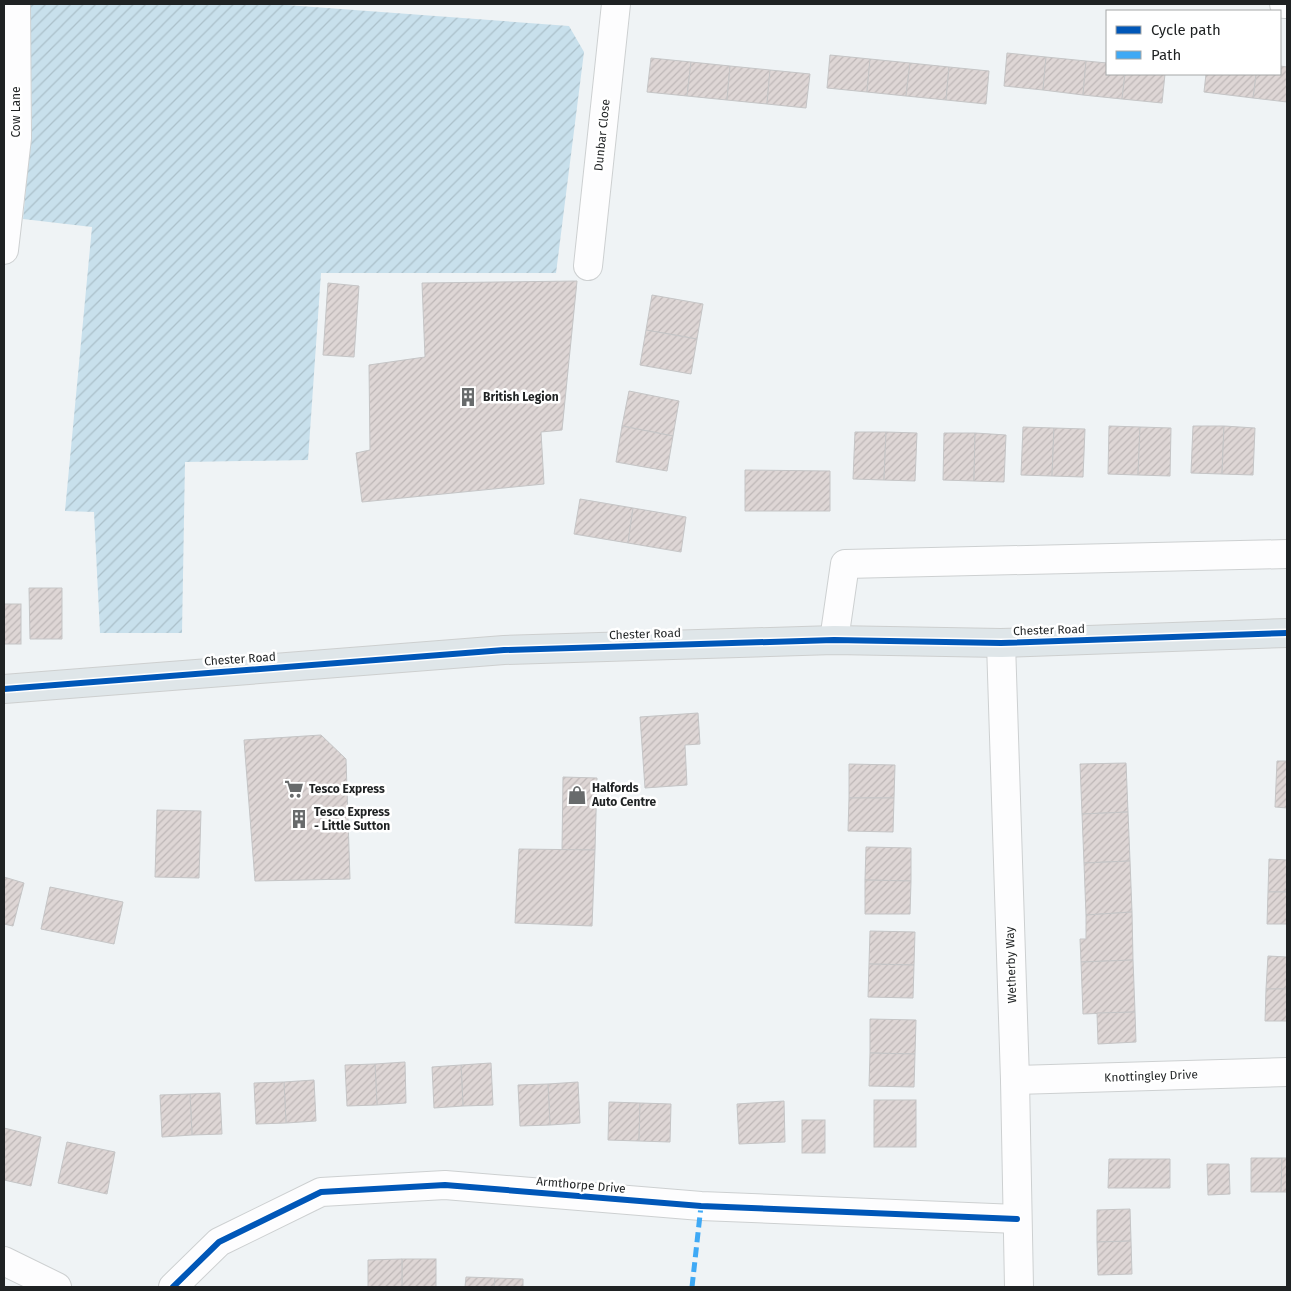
<svg xmlns="http://www.w3.org/2000/svg" width="1291" height="1291" viewBox="0 0 1291 1291" font-family="'Fira Sans',sans-serif">
  <style>
    .garden { fill: url(#garden-furrows) }
    .building { fill: url(#building-hatch); stroke: #c5c5c6 }
    .lines { fill: none; stroke-linecap: round; stroke-linejoin: round }
    .minor-casing { stroke: #cdd0d1; stroke-width: 30 }
    .primary-casing { stroke: #cdcfcf; stroke-width: 30 }
    .minor { stroke: #fdfdfe; stroke-width: 28 }
    .primary { stroke: #dfe6e9; stroke-width: 28 }
    .quiet { stroke: #3fa9f5; stroke-width: 5; stroke-dasharray: 10 5; stroke-linecap: butt }
    .cycleway-casing { stroke: #fff; stroke-width: 9 }
    .cycleway { stroke: #0057b8; stroke-width: 6 }
    .labels { text-anchor: middle; dominant-baseline: central; stroke-width: 5; stroke-linejoin: round; paint-order: stroke }
    .street-label { font-size: 12px; fill: #1f2223; stroke: #fff }
    .poi-label { font-size: 12px; font-weight: bold; fill: #1f2223; stroke: #fff; text-anchor: start }
  </style>
  <defs>
    <pattern id="garden-furrows" width="10" height="10" patternUnits="userSpaceOnUse" patternTransform="scale(1.25)"><rect width="10" height="10" fill="#c8e0ec"/><path d="M-1 1l2-2M0 10L10 0M9 11l2-2" fill="none" stroke="#abc0ca"/></pattern>
    <pattern id="building-hatch" width="6" height="6" patternUnits="userSpaceOnUse" patternTransform="scale(1.25)"><rect width="6" height="6" fill="#ded6d5"/><path d="M-1 1l2-2M0 6l6-6M5 7l2-2" fill="none" stroke="#beb7b7"/></pattern>
  </defs>
  <rect width="100%" height="100%" fill="#eff3f5"/>
  <path class="garden" d="M30,4H273L569,26L584,52L556,273H321L308,460L185,462L182,633H100L94,512L65,511L92,227L23,219L32,127Z"/>
  <g class="building">
    <path d="M1007,53L1046,57L1043,90L1004,86Z"/>
    <path d="M830,55L870,59L867,92L827,88Z"/>
    <path d="M1046,57L1086,61L1083,95L1043,90Z"/>
    <path d="M651,58L691,62L687,96L647,92Z"/>
    <path d="M870,59L910,63L906,96L867,92Z"/>
    <path d="M1086,61L1107,63V74H1125L1122,99L1083,95Z"/>
    <path d="M691,62L730,66L727,100L687,96Z"/>
    <path d="M910,63L949,67L946,100L906,96Z"/>
    <path d="M730,66L770,70L767,104L727,100Z"/>
    <path d="M1280,66L1287,67V102L1253,98L1256,74H1280Z"/>
    <path d="M949,67L989,71L986,104L946,100Z"/>
    <path d="M770,70L810,74L806,108L767,104Z"/>
    <path d="M1125,74H1165L1162,103L1122,99Z"/>
    <path d="M1206,74H1256L1253,98L1204,92Z"/>
    <path d="M577,281L562,430L541,432L544,484L362,502L356,453L370,450L369,365L425,357L422,283Z"/>
    <path d="M328,283L359,286L354,357L323,355Z"/>
    <path d="M652,295L703,304L697,339L646,330Z"/>
    <path d="M646,330L697,339L691,374L640,365Z"/>
    <path d="M629,391L679,401L673,436L622,426Z"/>
    <path d="M622,426L673,436L667,471L616,462Z"/>
    <path d="M1109,426L1140,427L1138,475L1108,474Z"/>
    <path d="M1193,426H1224L1222,474L1191,473Z"/>
    <path d="M1224,426L1255,428L1253,475L1222,474Z"/>
    <path d="M1023,427L1054,428L1052,476L1021,475Z"/>
    <path d="M1140,427L1171,428L1170,476L1138,475Z"/>
    <path d="M1054,428L1085,429L1083,477L1052,476Z"/>
    <path d="M855,432H886L884,480L853,479Z"/>
    <path d="M886,432L917,433L915,481L884,480Z"/>
    <path d="M944,433H975L974,481L943,480Z"/>
    <path d="M975,433L1006,435L1004,482L974,481Z"/>
    <path d="M745,470L830,471V511H745Z"/>
    <path d="M580,499L633,508L628,543L574,534Z"/>
    <path d="M633,508L686,517L681,552L628,543Z"/>
    <path d="M29,588H62V639H30Z"/>
    <rect x="4" y="604" width="17" height="40"/>
    <path d="M698,713L700,744L685,745L687,785L645,788L640,717Z"/>
    <path d="M321,735L346,759L350,879L255,881L244,740Z"/>
    <path d="M1277,761H1287V808L1275,807Z"/>
    <path d="M1126,763L1128,812L1082,814L1080,764Z"/>
    <path d="M849,764L895,765L894,798H849Z"/>
    <path d="M563,777L597,778L595,850H562Z"/>
    <path d="M849,798H894L893,832L848,831Z"/>
    <path d="M157,810L201,811L199,878L155,877Z"/>
    <path d="M1128,812L1130,861L1084,863L1082,814Z"/>
    <path d="M866,847L911,848V881L865,880Z"/>
    <path d="M519,849L595,850L592,926L515,923Z"/>
    <path d="M1269,859L1287,860V892H1268Z"/>
    <path d="M1130,861L1132,912L1086,915L1084,863Z"/>
    <path d="M4,877L24,883L13,926L4,924Z"/>
    <path d="M865,880L911,881L910,914H865Z"/>
    <path d="M50,887L123,902L114,944L41,929Z"/>
    <path d="M1268,892H1287V924H1267Z"/>
    <path d="M1132,912L1133,960L1081,962L1080,939H1086V915Z"/>
    <path d="M870,931L915,932L914,965L869,964Z"/>
    <path d="M1268,956L1287,957V989H1266Z"/>
    <path d="M1133,960L1135,1012L1083,1014L1081,962Z"/>
    <path d="M869,964L914,965L913,998L868,997Z"/>
    <path d="M1266,989H1287V1021H1265Z"/>
    <path d="M1135,1012L1136,1042L1098,1044L1097,1013Z"/>
    <path d="M870,1019L916,1020L915,1054L870,1053Z"/>
    <path d="M870,1053L915,1054L914,1087L869,1086Z"/>
    <path d="M405,1062L406,1103L377,1105L375,1064Z"/>
    <path d="M491,1063L493,1105L463,1106L461,1065Z"/>
    <path d="M375,1064L377,1105L347,1106L345,1065Z"/>
    <path d="M461,1065L463,1106L434,1108L432,1067Z"/>
    <path d="M314,1080L316,1121L286,1123L284,1082Z"/>
    <path d="M284,1082L286,1123L256,1124L254,1083Z"/>
    <path d="M578,1082L580,1123L550,1125L548,1084Z"/>
    <path d="M548,1084L550,1125L520,1126L518,1085Z"/>
    <path d="M220,1093L222,1134L192,1135L190,1094Z"/>
    <path d="M190,1094L192,1135L162,1137L160,1095Z"/>
    <rect x="874" y="1100" width="42" height="47"/>
    <path d="M784,1101L785,1142L739,1144L737,1104Z"/>
    <path d="M609,1102L640,1103L639,1141L608,1140Z"/>
    <path d="M640,1103L671,1104L670,1142L639,1141Z"/>
    <rect x="802" y="1120" width="23" height="33"/>
    <path d="M4,1128L41,1137L31,1186L4,1180Z"/>
    <path d="M67,1142L115,1152L107,1194L58,1183Z"/>
    <path d="M1251,1158H1282L1281,1192H1251Z"/>
    <path d="M1282,1158H1287V1192H1281Z"/>
    <path d="M1109,1159H1170V1188H1108Z"/>
    <path d="M1207,1164H1229L1230,1194L1208,1195Z"/>
    <path d="M1130,1209L1131,1241L1097,1242V1210Z"/>
    <path d="M1131,1241L1132,1274L1098,1275L1097,1242Z"/>
    <rect x="402" y="1259" width="34" height="28"/>
    <path d="M402,1259V1287H368V1260Z"/>
    <path d="M466,1277L495,1278L494,1287H465Z"/>
    <path d="M495,1278L523,1279V1287H494Z"/>
  </g>
  <g class="lines">
    <g class="minor-casing">
      <g id="minor">
        <path d="M1284,4H1287"/>
        <path d="M4,250L17,138L16,4"/>
        <path d="M588,266L616,4"/>
        <path d="M834,640L845,564L1287,554"/>
        <path d="M1001,643L1015,1080L1019,1287"/>
        <path d="M1015,1080L1287,1072"/>
        <path d="M4,1261L57,1287"/>
        <path d="M173,1287L219,1242L321,1192L445,1185L701,1206L1017,1219"/>
      </g>
    </g>
    <g class="primary-casing">
      <path id="primary" d="M4,689L504,650L834,640L1001,643L1287,633"/>
    </g>
    <use href="#minor" class="minor"/>
    <use href="#primary" class="primary"/>
    <path class="quiet" d="M692,1287L701,1206"/>
    <g class="cycleway-casing">
      <g id="cycleway">
        <path d="M4,689L504,650L834,640L1001,643L1287,633"/>
        <path d="M173,1287L219,1242L321,1192L445,1185L701,1206L1017,1219"/>
      </g>
    </g>
    <use href="#cycleway" class="cycleway"/>
  </g>
  <defs>
    <g id="building-bare" transform="scale(1.5)"><path d="M-4-6H4V6H1V3H-1V6H-4ZM-2.5-4.3h1.7v1.8h-1.7ZM.8-4.3h1.7v1.8H.8ZM-2.5-1h1.7V.8h-1.7ZM.8-1h1.7V.8H.8Z" fill="#686b6c" stroke="#fff" stroke-width="2.5" paint-order="stroke"/></g>
    <g id="supermarket-bare" transform="scale(1.5)"><path d="M-6-5.5h2.5l.6 2H6L4.5 2H-2.5L-4.4-4H-6ZM-1.5 3.2a1.3 1.3 0 1 0 .1 0ZM3 3.2a1.3 1.3 0 1 0 .1 0Z" fill="#686b6c" stroke="#fff" stroke-width="2.5" paint-order="stroke"/></g>
    <g id="shop-bare" transform="scale(1.5)"><path d="M-5-2.5h2.3a2.7 3.5 0 0 1 5.4 0H5L5.5 6h-11ZM-1.5-2.5h3a1.5 2.3 0 0 0-3 0Z" fill="#686b6c" stroke="#fff" stroke-width="2.5" paint-order="stroke"/></g>
  </defs>
  <g fill-rule="evenodd">
    <use href="#building-bare" x="468" y="397"/>
    <use href="#supermarket-bare" x="294" y="789"/>
    <use href="#shop-bare" x="577" y="795"/>
    <use href="#building-bare" x="299" y="819"/>
  </g>
  <g class="labels">
    <g class="street-label">
      <text transform="translate(16 112) rotate(-90)">Cow Lane</text>
      <text transform="translate(602 135) rotate(-84)">Dunbar Close</text>
      <text transform="translate(1049 630) rotate(-2)">Chester Road</text>
      <text transform="translate(645 634) rotate(-2)">Chester Road</text>
      <text transform="translate(240 659) rotate(-4)">Chester Road</text>
      <text transform="translate(1011 965) rotate(-92)">Wetherby Way</text>
      <text transform="translate(1151 1076) rotate(-2)">Knottingley Drive</text>
      <text transform="translate(581 1185) rotate(5)">Armthorpe Drive</text>
    </g>
    <g class="poi-label">
      <text x="483" y="397">British Legion</text>
      <text x="592" y="788">Halfords<tspan x="592" dy="14">Auto Centre</tspan></text>
      <text x="309" y="789">Tesco Express</text>
      <text x="314" y="812">Tesco Express<tspan x="314" dy="14">- Little Sutton</tspan></text>
    </g>
  </g>
  <rect width="1291" height="1291" fill="none" stroke="#1f2223" stroke-width="10"/>
  <rect x="1106" y="10" width="175" height="65" fill="#ffffff" stroke="#a5a7a7"/>
  <rect x="1116" y="26" width="25" height="8" fill="#0057b8" stroke="#a5a7a7"/>
  <text x="1151" y="35" font-size="15" fill="#1f2223">Cycle path</text>
  <rect x="1116" y="51" width="25" height="8" fill="#3fa9f5" stroke="#a5a7a7"/>
  <text x="1151" y="60" font-size="15" fill="#1f2223">Path</text>
</svg>
